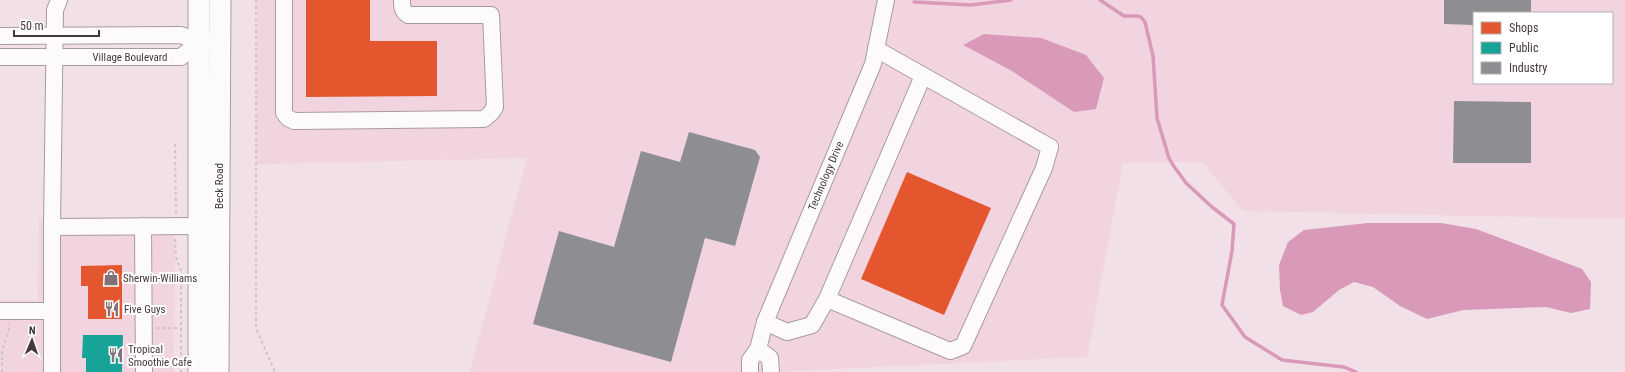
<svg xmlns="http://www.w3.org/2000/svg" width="1625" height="372" viewBox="0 0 1625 372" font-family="'Roboto Condensed',sans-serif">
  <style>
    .built { fill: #f2d4e1; fill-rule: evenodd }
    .water { fill: #d999b8 }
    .shops { fill: #e4572e }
    .public { fill: #17a398 }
    .industry { fill: #8d8d92 }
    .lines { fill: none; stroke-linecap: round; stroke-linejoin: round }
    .stream { stroke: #d999b8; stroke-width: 3.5 }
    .minor-casing { stroke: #a89ba0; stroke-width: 18 }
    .major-casing { stroke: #a89ba0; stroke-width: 23 }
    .path { stroke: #cbc5c8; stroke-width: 2; stroke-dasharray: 3 3; stroke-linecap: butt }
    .minor { stroke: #fdfafc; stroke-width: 16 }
    .major { stroke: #fdfafc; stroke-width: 21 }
    .labels { text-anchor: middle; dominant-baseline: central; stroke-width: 4; stroke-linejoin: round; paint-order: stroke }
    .street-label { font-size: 11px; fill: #44373d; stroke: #fff }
    .poi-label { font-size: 11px; fill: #44373d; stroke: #fff; text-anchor: start }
  </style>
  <rect width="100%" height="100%" fill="#f2e0e8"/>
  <g class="built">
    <path d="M257,0H1625V219L1243,211L1202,162L1123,163L1087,357L771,372H470L527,158L256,164ZM1474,13H1612V83H1474Z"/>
    <path d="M172,217L175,240L174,372H0V300H38L39,218Z"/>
  </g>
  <g class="water">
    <path d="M984,34L1041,38L1086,55L1104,78L1096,109L1074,112L1012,71L963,45Z"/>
    <path d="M1368,223H1441L1476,229L1582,269L1591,282L1590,309L1571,313L1546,307L1463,310L1427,319L1400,306L1373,287L1354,282L1339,290L1313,312L1301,315L1283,306L1280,290L1279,265L1288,242L1304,230Z"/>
  </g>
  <g class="shops">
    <path d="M306,0H370V41H437V96L306,97Z"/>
    <path d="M907,172L991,208L944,315L861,279Z"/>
    <path d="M122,265V319H88V286H81V266Z"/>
  </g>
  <path class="public" d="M83,335H123L122,372H86V358H82Z"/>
  <g class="industry">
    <path d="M1444,0H1531V13H1474V25L1444,24Z"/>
    <path d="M1454,101L1531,102V163H1453Z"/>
    <path d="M689,132L755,150L760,157L735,246L705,238L671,362L533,324L559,231L614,247L641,151L680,162Z"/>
  </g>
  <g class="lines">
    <g class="stream">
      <path d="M1100,0L1124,16H1137L1141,17L1145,22L1153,56L1157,118L1169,158L1173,165L1186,183L1212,207L1234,224L1232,251L1222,305L1245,337L1282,360L1344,367L1356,372"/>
      <path d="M914,2L971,5L1011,0"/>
    </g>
    <g class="minor-casing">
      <g id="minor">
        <path d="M284,0V113L288,118L294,121L484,119L491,113L495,107L491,15H408C402,11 402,7 402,0"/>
        <path d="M0,36L181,35L199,42H209"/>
        <path d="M0,57H181L199,42"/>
        <path d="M143,226L144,372"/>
        <path d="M52,227L55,10L59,0"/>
        <path d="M827,299L923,76"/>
        <path d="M0,311H52V227L199,226"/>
        <path d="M765,322L787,332L812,325L827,299L950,351L963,346L1044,168L1050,147L876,49"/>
        <path d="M758,349L765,322L873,64L886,0"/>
        <path d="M52,372V311"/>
        <path d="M750,372V360L758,349L770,358L771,372"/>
      </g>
    </g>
    <g class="major-casing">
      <g id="major">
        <path d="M199,372V0"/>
        <path d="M218,372L220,0"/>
      </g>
    </g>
    <g class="path">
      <path d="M256,0V328L275,372"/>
      <path d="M175,144L176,213"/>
      <path d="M175,239L176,257L181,271V372"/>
      <path d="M156,328H181"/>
      <path d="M2,372V351L9,330V324"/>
    </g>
    <use href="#minor" class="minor"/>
    <use href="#major" class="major"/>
  </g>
  <defs>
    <g id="shop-bare" transform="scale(1.2)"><path d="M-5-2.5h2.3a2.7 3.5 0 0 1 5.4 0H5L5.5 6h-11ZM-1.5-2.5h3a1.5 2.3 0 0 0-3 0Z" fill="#817279" stroke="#fff" stroke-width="2.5" paint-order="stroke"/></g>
    <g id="restaurant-bare" transform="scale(1.2)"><path d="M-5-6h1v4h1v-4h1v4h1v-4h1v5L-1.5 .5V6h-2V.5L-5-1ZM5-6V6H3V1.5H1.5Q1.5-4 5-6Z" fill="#817279" stroke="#fff" stroke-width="2.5" paint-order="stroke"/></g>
  </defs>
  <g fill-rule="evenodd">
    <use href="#shop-bare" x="111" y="278"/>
    <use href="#restaurant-bare" x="112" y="309"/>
    <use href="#restaurant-bare" x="116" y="355"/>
  </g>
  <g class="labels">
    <g class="street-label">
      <text x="130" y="57">Village Boulevard</text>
      <text transform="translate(826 176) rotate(-67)">Technology Drive</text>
      <text transform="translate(219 186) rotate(-90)">Beck Road</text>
    </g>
    <g class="poi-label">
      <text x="123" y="278">Sherwin-Williams</text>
      <text x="124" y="309">Five Guys</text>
      <text x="128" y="349">Tropical<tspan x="128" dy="13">Smoothie Cafe</tspan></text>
    </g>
  </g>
  <rect x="1473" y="12" width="140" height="72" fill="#ffffff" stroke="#b4afb1"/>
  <rect x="1481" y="22" width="20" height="12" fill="#e4572e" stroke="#b4afb1"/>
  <text x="1509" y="32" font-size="12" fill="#44373d">Shops</text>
  <rect x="1481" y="42" width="20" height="12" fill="#17a398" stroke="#b4afb1"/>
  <text x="1509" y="52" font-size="12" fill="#44373d">Public</text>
  <rect x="1481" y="62" width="20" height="12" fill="#8d8d92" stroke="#b4afb1"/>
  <text x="1509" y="72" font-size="12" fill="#44373d">Industry</text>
  <g transform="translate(32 340) rotate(2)" stroke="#ffffff" stroke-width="3" paint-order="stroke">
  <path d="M0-3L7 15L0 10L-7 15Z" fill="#44373d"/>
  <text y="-6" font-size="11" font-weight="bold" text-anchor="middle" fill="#44373d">N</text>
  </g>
  <path d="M14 30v6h85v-6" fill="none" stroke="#44373d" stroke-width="2"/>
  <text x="20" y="30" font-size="12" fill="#44373d" stroke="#ffffff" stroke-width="3" paint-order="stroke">50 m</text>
</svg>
